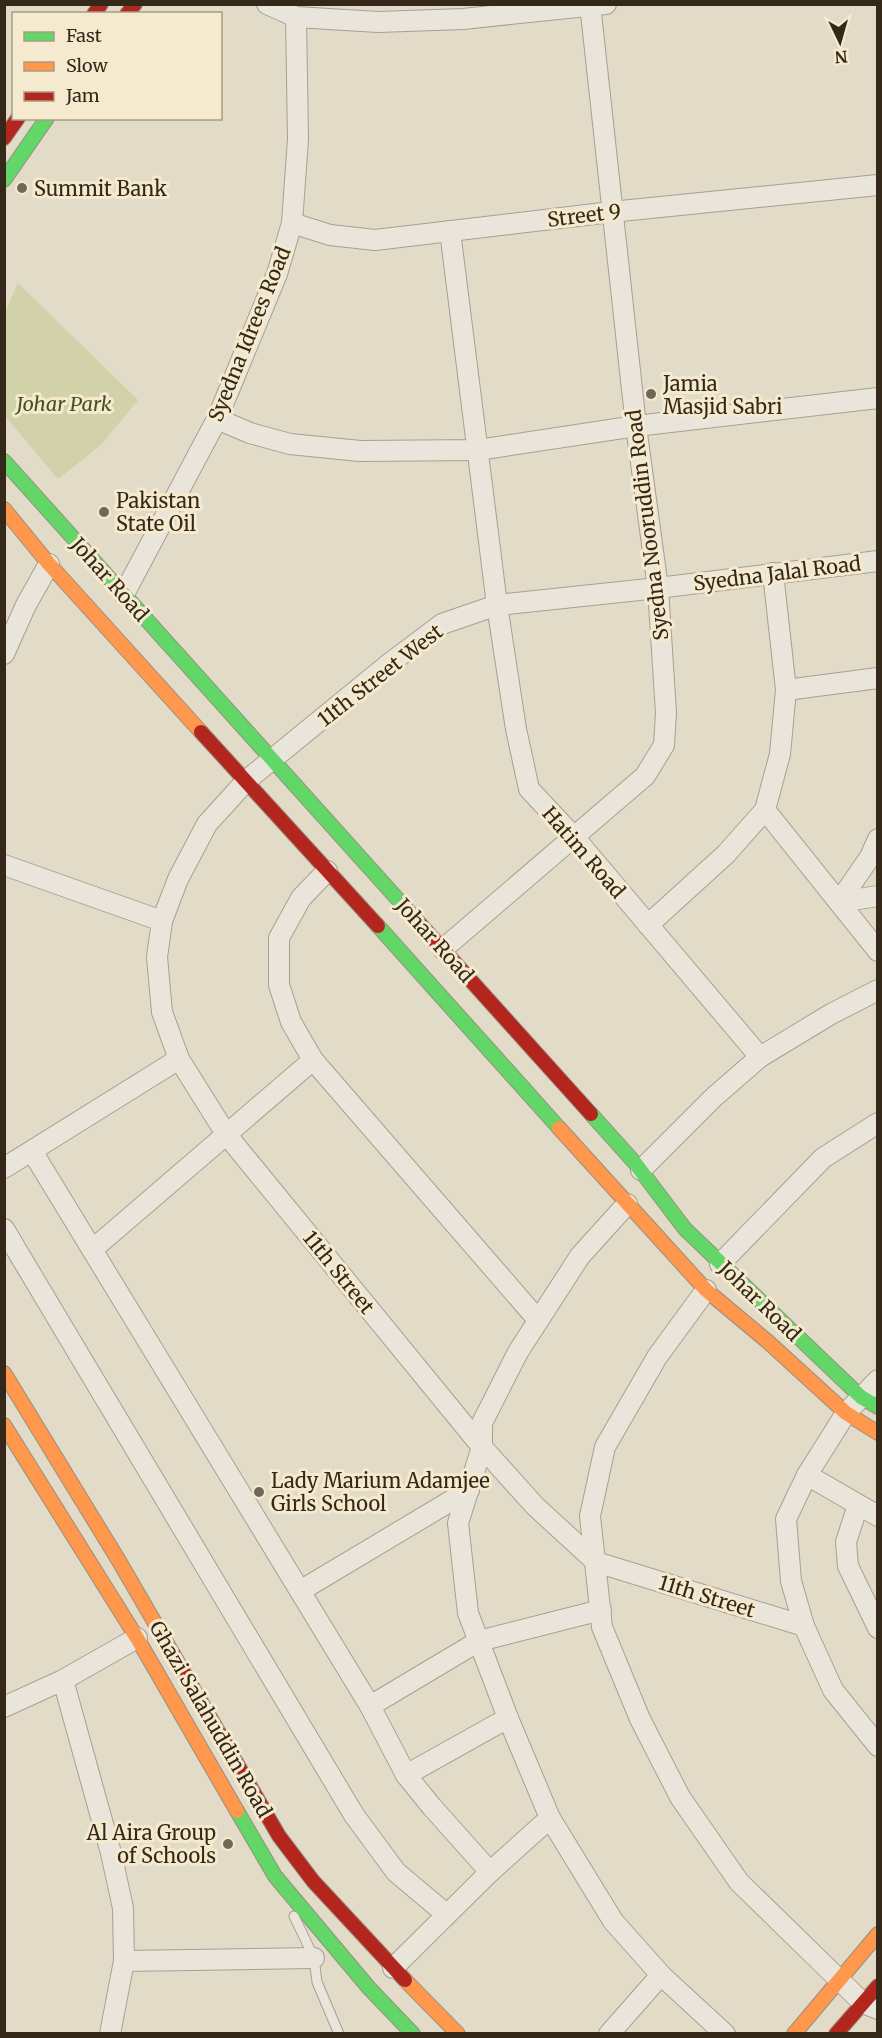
<svg xmlns="http://www.w3.org/2000/svg" width="882" height="2038" viewBox="0 0 882 2038" font-family="Merriweather,serif">
  <style>
    .green { fill: #d1d2aa }
    .lines { fill: none; stroke-linecap: round; stroke-linejoin: round }
    .lane-casing { stroke: #a7a092; stroke-width: 11 }
    .street-casing { stroke: #a7a092; stroke-width: 22 }
    .fast-casing { stroke: #968f82; stroke-width: 16 }
    .slow-casing { stroke: #968f82; stroke-width: 16 }
    .jam-casing { stroke: #968f82; stroke-width: 16 }
    .lane { stroke: #eae5da; stroke-width: 9 }
    .street { stroke: #eae5da; stroke-width: 20 }
    .fast { stroke: #63d668; stroke-width: 14 }
    .slow { stroke: #ff974d; stroke-width: 14 }
    .jam { stroke: #b3261e; stroke-width: 14 }
    .poi-dot { fill: #716758; stroke: #f5eacd; stroke-width: 2 }
    .labels { text-anchor: middle; dominant-baseline: central; stroke-width: 6; stroke-linejoin: round; paint-order: stroke }
    .poi-label { font-size: 20px; fill: #34281b; stroke: #f5eacd; text-anchor: start }
    .street-label { font-size: 20px; fill: #34281b; stroke: #f5eacd }
    .park-label { font-size: 20px; font-style: italic; fill: #445122; stroke: #f5eacd }
  </style>
  <rect width="100%" height="100%" fill="#e2dbc8"/>
  <path class="green" d="M18,283L138,400L101,445L58,479L5,416V312Z"/>
  <g class="lines">
    <g class="lane-casing">
      <path id="lane" d="M294,1916L314,1958L317,1982L339,2034"/>
    </g>
    <g class="street-casing">
      <g id="street">
        <path d="M267,4L296,17L378,22L463,19L606,4"/>
        <path d="M292,223L330,235L375,240L611,212L878,185"/>
        <path d="M450,231L497,605L516,729L529,789L574,837L760,1057"/>
        <path d="M217,419L250,433L290,444L360,451L478,450L636,426L878,398"/>
        <path d="M124,594L217,419L277,274L292,223L298,139L296,17"/>
        <path d="M4,654L26,605L49,564"/>
        <path d="M786,690L878,678"/>
        <path d="M765,810L878,951"/>
        <path d="M4,865L162,921"/>
        <path d="M327,871L301,898L279,938V985L291,1022L313,1060L538,1320"/>
        <path d="M839,902L870,857L878,839"/>
        <path d="M839,902L878,896"/>
        <path d="M648,925L726,854L765,810L780,754L786,690L773,573"/>
        <path d="M443,949L645,776L664,745L666,713L658,588L636,426L590,4"/>
        <path d="M32,1151L370,1706L406,1775L432,1807L490,1872"/>
        <path d="M4,1168L179,1059"/>
        <path d="M641,1170L714,1097L760,1057L831,1014L878,990"/>
        <path d="M627,1204L580,1256L518,1352L482,1423V1447L458,1523L468,1613L508,1718L550,1818L613,1921L661,1975L725,2034"/>
        <path d="M4,1229L354,1815L396,1872L446,1914"/>
        <path d="M93,1249L313,1060"/>
        <path d="M720,1264L823,1158L878,1123"/>
        <path d="M706,1290L657,1357L605,1447L590,1516L602,1627L640,1719L680,1797L739,1882L863,2003L878,2009"/>
        <path d="M878,1380L846,1413L807,1475L786,1519L791,1581L804,1626L833,1690L878,1746"/>
        <path d="M807,1475L878,1516"/>
        <path d="M858,1505L846,1542L848,1566L878,1628"/>
        <path d="M300,1591L469,1490"/>
        <path d="M804,1626L596,1562L535,1506L482,1447L226,1134L179,1059L162,1012L157,957L162,921L178,879L207,824L247,780L390,663L442,624L497,605L658,588L878,561"/>
        <path d="M63,1680L111,1853L123,1908L124,1961L110,2034"/>
        <path d="M370,1706L479,1641L601,1610"/>
        <path d="M4,1707L63,1680L137,1638"/>
        <path d="M406,1775L508,1718"/>
        <path d="M124,1961L314,1958"/>
        <path d="M393,1968L490,1872L550,1818"/>
        <path d="M609,2034L661,1975"/>
      </g>
    </g>
    <g class="fast-casing">
      <g id="fast">
        <path d="M4,180L47,118"/>
        <path d="M4,461L411,914"/>
        <path d="M378,926L559,1128"/>
        <path d="M591,1114L635,1163L685,1229L861,1397L878,1407"/>
        <path d="M237,1811L275,1876L369,1988L413,2034"/>
      </g>
    </g>
    <g class="slow-casing">
      <g id="slow">
        <path d="M4,509L49,564L201,732"/>
        <path d="M559,1128L706,1290L767,1341L846,1413L878,1433"/>
        <path d="M4,1373L119,1561L173,1654"/>
        <path d="M4,1425L137,1638L237,1811"/>
        <path d="M405,1980L458,2034"/>
        <path d="M794,2034L878,1934"/>
      </g>
    </g>
    <g class="jam-casing">
      <g id="jam">
        <path d="M94,14L101,4"/>
        <path d="M127,14L135,4"/>
        <path d="M4,138L18,118"/>
        <path d="M201,732L378,926"/>
        <path d="M411,914L591,1114"/>
        <path d="M173,1654L279,1836L313,1881L405,1980"/>
        <path d="M836,2034L878,1986"/>
      </g>
    </g>
    <use href="#lane" class="lane"/>
    <use href="#street" class="street"/>
    <use href="#fast" class="fast"/>
    <use href="#slow" class="slow"/>
    <use href="#jam" class="jam"/>
  </g>
  <g class="poi-dot">
    <circle cx="22" cy="188" r="6"/>
    <circle cx="651" cy="394" r="6"/>
    <circle cx="104" cy="512" r="6"/>
    <circle cx="259" cy="1492" r="6"/>
    <circle cx="228" cy="1844" r="6"/>
  </g>
  <g class="labels">
    <g class="poi-label">
      <text x="34" y="188">Summit Bank</text>
      <text x="663" y="383">Jamia<tspan x="663" dy="23">Masjid Sabri</tspan></text>
      <text x="116" y="500">Pakistan<tspan x="116" dy="23">State Oil</tspan></text>
      <text x="271" y="1480">Lady Marium Adamjee<tspan x="271" dy="23">Girls School</tspan></text>
      <text x="216" y="1832" text-anchor="end">Al Aira Group<tspan x="216" dy="23">of Schools</tspan></text>
    </g>
    <g class="street-label">
      <text transform="translate(584 215) rotate(-7)">Street 9</text>
      <text transform="translate(249 334) rotate(-68)">Syedna Idrees Road</text>
      <text transform="translate(647 525) rotate(-97)">Syedna Nooruddin Road</text>
      <text transform="translate(777 573) rotate(-7)">Syedna Jalal Road</text>
      <text transform="translate(110 579) rotate(48)">Johar Road</text>
      <text transform="translate(380 675) rotate(-38)">11th Street West</text>
      <text transform="translate(584 852) rotate(49)">Hatim Road</text>
      <text transform="translate(435 940) rotate(48)">Johar Road</text>
      <text transform="translate(339 1272) rotate(51)">11th Street</text>
      <text transform="translate(760 1301) rotate(44)">Johar Road</text>
      <text transform="translate(707 1596) rotate(17)">11th Street</text>
      <text transform="translate(211 1719) rotate(60)">Ghazi Salahuddin Road</text>
    </g>
    <g class="park-label">
      <text x="64" y="403">Johar Park</text>
    </g>
  </g>
  <rect width="882" height="2038" fill="none" stroke="#34281b" stroke-width="12"/>
  <rect x="12" y="12" width="210" height="108" fill="#f5eacd" stroke="#a89c86" stroke-width="1.5"/>
  <rect x="24" y="32" width="30" height="9" fill="#63d668" stroke="#a89c86" stroke-width="1.5"/>
  <text x="66" y="42" font-size="18" fill="#34281b">Fast</text>
  <rect x="24" y="62" width="30" height="9" fill="#ff974d" stroke="#a89c86" stroke-width="1.5"/>
  <text x="66" y="72" font-size="18" fill="#34281b">Slow</text>
  <rect x="24" y="92" width="30" height="9" fill="#b3261e" stroke="#a89c86" stroke-width="1.5"/>
  <text x="66" y="102" font-size="18" fill="#34281b">Jam</text>
  <g transform="translate(840 42) rotate(175)" stroke="#f5eacd" stroke-width="4.5" paint-order="stroke">
  <path d="M0-4.5L10 22L0 15L-10 22Z" fill="#34281b"/>
  <text y="-9" font-size="16" font-weight="bold" text-anchor="middle" fill="#34281b">N</text>
  </g>
</svg>
